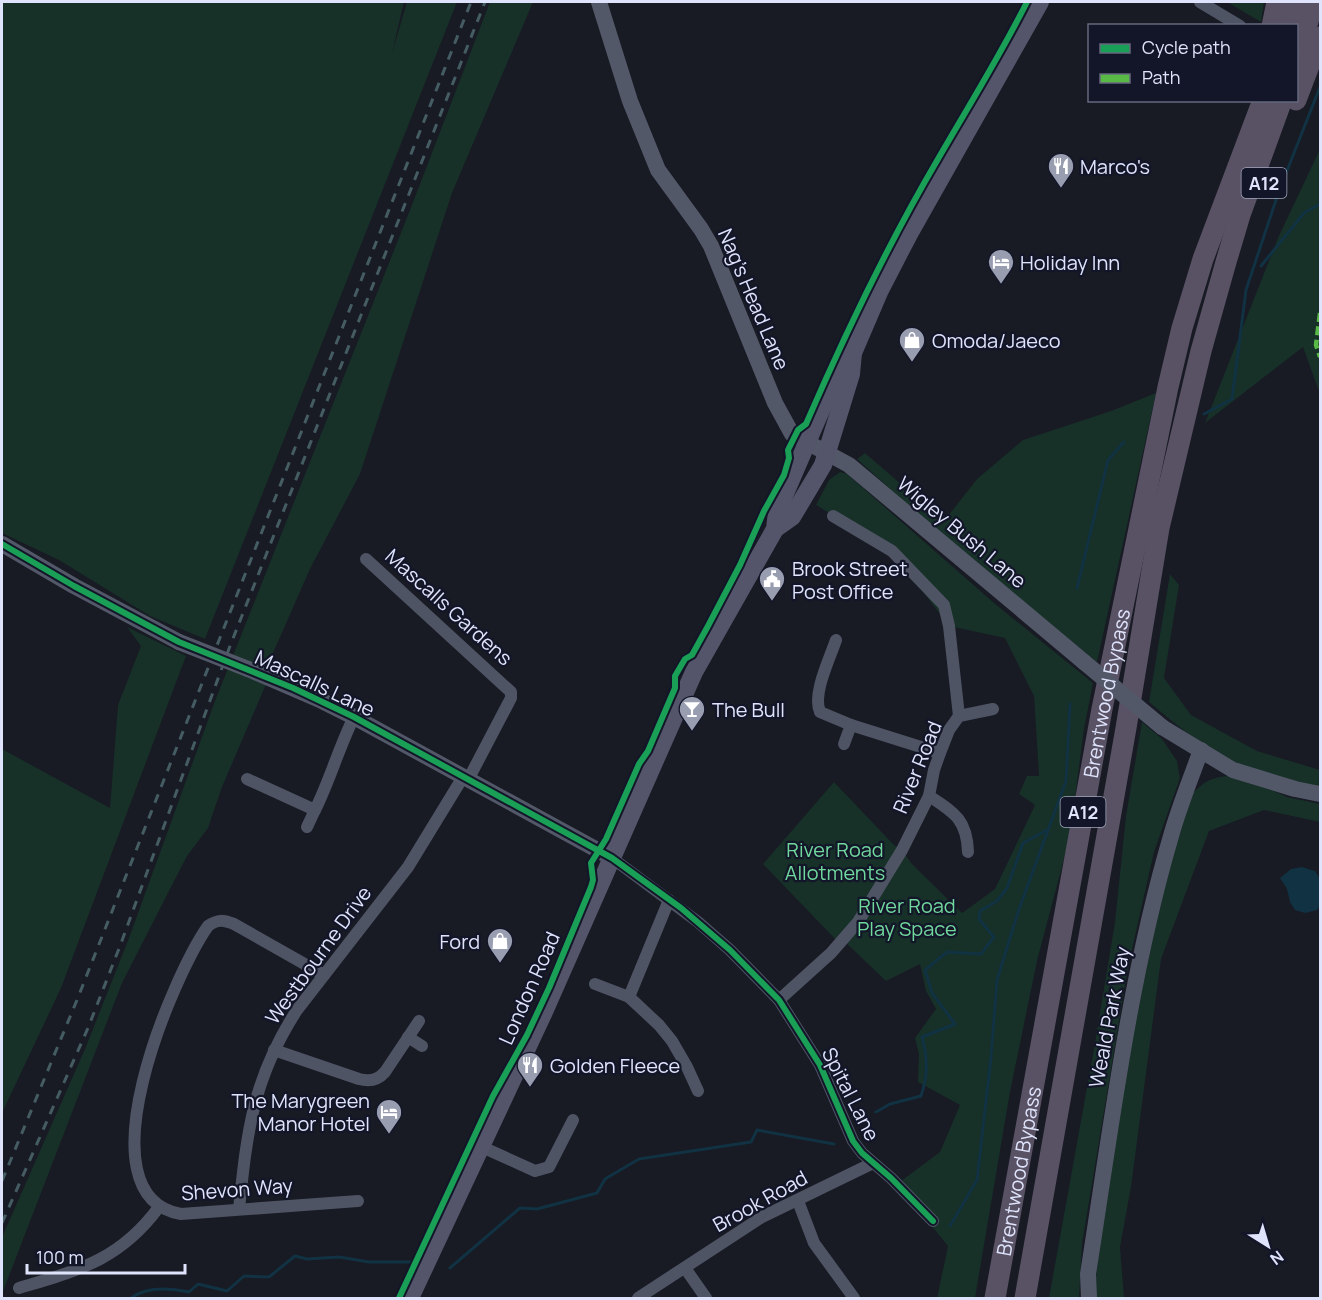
<svg xmlns="http://www.w3.org/2000/svg" width="1322" height="1300" viewBox="0 0 1322 1300" font-family="Manrope,sans-serif">
  <style>
    .green { fill: #173028 }
    .water { fill: #113242 }
    .lines { fill: none; stroke-linecap: round; stroke-linejoin: round }
    .stream { stroke: #113242; stroke-width: 3 }
    .street { stroke: #4e5464; stroke-width: 12 }
    .secondary { stroke: #535869; stroke-width: 16 }
    .primary { stroke: #54556a; stroke-width: 18 }
    .highway { stroke: #595164; stroke-width: 21 }
    .rail { stroke: #445c62; stroke-width: 3; stroke-dasharray: 9 8; stroke-linecap: butt }
    .secondary-bridge { stroke: #535869; stroke-width: 16 }
    .quiet { stroke: #58b947; stroke-width: 4.5; stroke-dasharray: 9 4.5; stroke-linecap: butt }
    .cycleway-casing { stroke: #131629; stroke-width: 10 }
    .cycleway { stroke: #1a9f57; stroke-width: 6 }
    .labels { text-anchor: middle; dominant-baseline: central; stroke-width: 4.5; stroke-linejoin: round; paint-order: stroke }
    .shield { fill: #131629; stroke: #a2a6bd; stroke-width: 1.5 }
    .shield-label { font-size: 18px; font-weight: bold; fill: #dfe4fc }
    .poi-label { font-size: 20px; fill: #dfe4fc; stroke: #131629; text-anchor: start }
    .street-label { font-size: 20px; fill: #dfe4fc; stroke: #131629 }
    .park-label { font-size: 20px; fill: #70d79d; stroke: #131629 }
  </style>
  <rect width="100%" height="100%" fill="#181a24"/>
  <g class="green">
    <path d="M2,2H404L392,53L407,2H457L205,639L150,616L59,560L2,533Z"/>
    <path d="M490,2H533L452,193L360,474L310,569L266,669L267,682L222,787L208,828L187,856L122,983L2,1294V1237L85,1049L129,938L215,701L410,210Z"/>
    <path d="M1227,2H1264L1261,22Z"/>
    <path d="M1320,149V394L1303,347L1205,423L1278,238Z"/>
    <path d="M1156,393L1097,662L949,542L857,459L865,453L944,521L977,479L1023,440L1111,411Z"/>
    <path d="M840,472L847,474L994,603L1093,683L1084,729L1070,836L1037,961L1010,1092L975,1298H937L948,1246L897,1184L940,1152L960,1105L918,1082L919,1054L915,1038L936,1009L926,991L920,964L886,981L843,940L839,943L763,864L834,782L894,845L902,850L912,864L962,913L995,889L1035,805L1019,794L1027,776H1039L1034,696L1005,638L949,626L892,551L816,505L829,480Z"/>
    <path d="M1170,574L1179,585L1164,678L1191,715L1257,751L1320,770V788C1290,780 1256,774 1228,759C1199,744 1174,723 1149,702Z"/>
    <path d="M127,627L186,656L61,988L2,1113V749L110,808L118,705L141,646Z"/>
    <path d="M1142,722L1162,739L1177,761L1180,778L1154,852L1128,967L1082,1244L1079,1298H1049L1095,1043L1115,922L1126,816Z"/>
    <path d="M1227,776L1261,785L1287,797L1320,804V822L1264,810L1209,831L1161,959L1131,1187L1120,1247L1124,1298H1096L1095,1287L1103,1209L1151,931L1190,796C1203,783 1208,778 1227,776Z"/>
  </g>
  <path class="water" d="M1302,867L1315,871L1320,879V906L1317,910L1305,913L1295,910L1290,902L1287,889L1280,878L1291,869Z"/>
  <g class="lines">
    <g class="stream">
      <path d="M1261,266L1304,213L1320,204"/>
      <path d="M1204,414L1232,399L1246,290L1279,191L1320,87"/>
      <path d="M1077,588L1108,460L1124,442"/>
      <path d="M876,1112L890,1104L921,1096C928,1075 928,1059 922,1037L955,1024L932,993L925,970L947,952L981,954L994,937L979,919L980,911L997,901L1007,888L1023,843L1047,830"/>
      <path d="M950,1226L977,1180L991,1057L997,980L1018,912L1066,781L1070,704"/>
      <path d="M450,1268L520,1208L537,1209L597,1193L605,1179L639,1159L751,1142L757,1130L834,1144"/>
      <path d="M131,1298C147,1286 170,1288 189,1292L198,1284L227,1291L244,1276L269,1277L295,1256L307,1259L339,1257L369,1262H414"/>
    </g>
    <g class="street">
      <path d="M1200,2L1240,26"/>
      <path d="M833,516L892,551L944,605L949,626L959,716"/>
      <path d="M366,559L511,692V698L468,780"/>
      <path d="M836,640C830,658 812,694 820,712L851,725L940,753"/>
      <path d="M844,744L851,725"/>
      <path d="M247,779L315,810C330,780 339,747 354,717"/>
      <path d="M929,796C955,813 967,820 968,852"/>
      <path d="M307,827L315,810"/>
      <path d="M612,858L698,922L730,950L779,1000L820,1065L853,1141L862,1153L891,1178L933,1221"/>
      <path d="M324,975L234,924C223,920 218,919 208,926C173,976 78,1196 181,1214L358,1201"/>
      <path d="M595,984L629,997L659,1025L672,1041L687,1067L698,1091"/>
      <path d="M629,997L669,900"/>
      <path d="M779,1000L831,953L858,922L902,850L929,796L934,770L940,753L949,730L959,716L993,709"/>
      <path d="M408,1037L422,1046"/>
      <path d="M274,1050L359,1079C370,1082 378,1080 385,1072L419,1021"/>
      <path d="M482,1147L535,1171L549,1167L573,1120"/>
      <path d="M798,1201L814,1243L854,1298"/>
      <path d="M239,1209C247,1131 253,1078 297,1010L408,867L463,777"/>
      <path d="M685,1268L706,1298"/>
      <path d="M19,1288C79,1270 120,1260 159,1207"/>
      <path d="M638,1298L762,1217L873,1163"/>
    </g>
    <g class="secondary">
      <path d="M599,2L630,101L658,170L701,229L711,246L775,403L792,434L849,465L1084,662"/>
      <path d="M2,544L74,586L179,642"/>
      <path d="M248,669L322,701L354,717L612,858"/>
      <path d="M1162,727L1233,770L1295,789L1320,794"/>
      <path d="M1089,1298L1088,1274C1111,1128 1129,979 1171,836C1179,807 1191,778 1201,750"/>
    </g>
    <g class="primary">
      <path d="M775,529L792,517L823,465L851,374L853,353"/>
      <path d="M410,1298L543,1014L694,672L775,529L777,512L838,371L853,353L880,290L909,234L1040,2"/>
    </g>
    <g class="highway">
      <path d="M1272,26L1277,2"/>
      <path d="M1289,26L1296,2"/>
      <path d="M1296,60L1314,2"/>
      <path d="M1296,100L1320,37"/>
      <path id="s1" d="M995,1298L1102,709L1168,387L1182,328L1203,259L1263,100"/>
      <path d="M1025,1298L1126,728L1159,528L1201,351L1226,262L1240,215L1282,100"/>
    </g>
    <g class="rail">
      <path d="M2,1181L77,1000L471,2"/>
      <path d="M2,1223L88,1028L120,946L230,646L485,2"/>
    </g>
    <g class="secondary-bridge">
      <path d="M179,642L248,669"/>
      <path d="M1084,662L1162,727"/>
    </g>
    <path class="quiet" d="M1320,313L1316,345L1320,357"/>
    <g class="cycleway-casing">
      <g id="cycleway">
        <path d="M2,544L74,586L179,642L293,688L354,717L612,858L681,908L730,950L779,1000L820,1065L853,1141L862,1153L891,1178L933,1221"/>
        <path d="M399,1298L493,1096L527,1035L549,988L591,887L593,880L591,863L606,839L639,764L648,751L675,688V676L685,659L692,655L708,626L740,565L764,511L784,475L789,458L788,450L798,430L806,424C845,334 888,244 938,159C968,107 1000,56 1027,2"/>
      </g>
    </g>
    <use href="#cycleway" class="cycleway"/>
  </g>
  <defs>
    <g id="restaurant-pin" transform="scale(1.35)"><path d="M0 17L-7.5 6A9.5 9.5 0 1 1 7.5 6Z" fill="#999db0" stroke="#131629"/><path d="M-5-6h1v4h1v-4h1v4h1v-4h1v5L-1.5 .5V6h-2V.5L-5-1ZM5-6V6H3V1.5H1.5Q1.5-4 5-6Z" fill="#fff"/></g>
    <g id="hotel-pin" transform="scale(1.35)"><path d="M0 17L-7.5 6A9.5 9.5 0 1 1 7.5 6Z" fill="#999db0" stroke="#131629"/><path d="M-6-4.5h1.5V1H6V5H4.5V3h-9V5H-6ZM-4 0a1.8 1.8 0 1 1 3.6 0ZM.5 0V-2.5h3Q6-2.5 6 0Z" fill="#fff"/></g>
    <g id="shop-pin" transform="scale(1.35)"><path d="M0 17L-7.5 6A9.5 9.5 0 1 1 7.5 6Z" fill="#999db0" stroke="#131629"/><path d="M-5-2.5h2.3a2.7 3.5 0 0 1 5.4 0H5L5.5 6h-11ZM-1.5-2.5h3a1.5 2.3 0 0 0-3 0Z" fill="#fff"/></g>
    <g id="civic-pin" transform="scale(1.35)"><path d="M0 17L-7.5 6A9.5 9.5 0 1 1 7.5 6Z" fill="#999db0" stroke="#131629"/><path d="M-.6-6.5H3V-4.5H.6V-3L4-1V1h2V6H-6V1h2V-1L-.6-3ZM-1.2 2.5V6h2.4V2.5Z" fill="#fff"/></g>
    <g id="bar-pin" transform="scale(1.35)"><path d="M0 17L-7.5 6A9.5 9.5 0 1 1 7.5 6Z" fill="#999db0" stroke="#131629"/><path d="M-6-5H6L.8 .8V4.5H3.5V6h-7V4.5H-.8V.8Z" fill="#fff"/></g>
  </defs>
  <g fill-rule="evenodd">
    <use href="#restaurant-pin" x="1061" y="166"/>
    <use href="#hotel-pin" x="1001" y="262"/>
    <use href="#shop-pin" x="912" y="340"/>
    <use href="#civic-pin" x="772" y="579"/>
    <use href="#bar-pin" x="692" y="709"/>
    <use href="#shop-pin" x="500" y="941"/>
    <use href="#restaurant-pin" x="530" y="1065"/>
    <use href="#hotel-pin" x="389" y="1112"/>
  </g>
  <g class="labels">
    <g class="shield">
      <rect x="1241.5" y="168" width="45" height="30" rx="4.5"/>
      <rect x="1060.5" y="797" width="45" height="30" rx="4.5"/>
    </g>
    <g class="shield-label">
      <text x="1264" y="183">A12</text>
      <text x="1083" y="812">A12</text>
    </g>
    <g class="poi-label">
      <text x="1080" y="166">Marco's</text>
      <text x="1020" y="262">Holiday Inn</text>
      <text x="932" y="340">Omoda/Jaeco</text>
      <text x="792" y="568">Brook Street<tspan x="792" dy="23">Post Office</tspan></text>
      <text x="712" y="709">The Bull</text>
      <text x="480" y="941" text-anchor="end">Ford</text>
      <text x="550" y="1065">Golden Fleece</text>
      <text x="370" y="1100" text-anchor="end">The Marygreen<tspan x="370" dy="23">Manor Hotel</tspan></text>
    </g>
    <g class="street-label">
      <text transform="translate(754 299) rotate(67)">Nag's Head Lane</text>
      <text transform="translate(962 532) rotate(40)">Wigley Bush Lane</text>
      <text transform="translate(449 607) rotate(42)">Mascalls Gardens</text>
      <text transform="translate(315 683) rotate(25)">Mascalls Lane</text>
      <text stroke="none"><textPath href="#s1" startOffset="615">Brentwood Bypass</textPath></text>
      <text transform="translate(917 767) rotate(-68)">River Road</text>
      <text transform="translate(318 955) rotate(-54)">Westbourne Drive</text>
      <text transform="translate(529 988) rotate(-66)">London Road</text>
      <text transform="translate(1109 1017) rotate(-79)">Weald Park Way</text>
      <text transform="translate(851 1094) rotate(63)">Spital Lane</text>
      <text stroke="none"><textPath href="#s1" startOffset="129">Brentwood Bypass</textPath></text>
      <text transform="translate(237 1189) rotate(-4)">Shevon Way</text>
      <text transform="translate(760 1201) rotate(-29)">Brook Road</text>
    </g>
    <g class="park-label">
      <text x="835" y="849">River Road<tspan x="835" dy="23">Allotments</tspan></text>
      <text x="907" y="905">River Road<tspan x="907" dy="23">Play Space</tspan></text>
    </g>
  </g>
  <rect width="1322" height="1300" fill="none" stroke="#dfe4fc" stroke-width="6"/>
  <rect x="1088" y="24" width="210" height="78" fill="#131629" stroke="#65687d" stroke-width="1.5"/>
  <rect x="1100" y="44" width="30" height="9" fill="#1a9f57" stroke="#65687d" stroke-width="1.5"/>
  <text x="1142" y="54" font-size="18" fill="#dfe4fc">Cycle path</text>
  <rect x="1100" y="74" width="30" height="9" fill="#58b947" stroke="#65687d" stroke-width="1.5"/>
  <text x="1142" y="84" font-size="18" fill="#dfe4fc">Path</text>
  <g transform="translate(1268 1246) rotate(143)" stroke="#131629" stroke-width="4.5" paint-order="stroke">
  <path d="M0-4.5L10 22L0 15L-10 22Z" fill="#dfe4fc"/>
  <text y="-9" font-size="16" font-weight="bold" text-anchor="middle" fill="#dfe4fc">N</text>
  </g>
  <path d="M27 1264v9h158v-9" fill="none" stroke="#dfe4fc" stroke-width="3"/>
  <text x="36" y="1264" font-size="18" fill="#dfe4fc" stroke="#131629" stroke-width="4.5" paint-order="stroke">100 m</text>
</svg>
